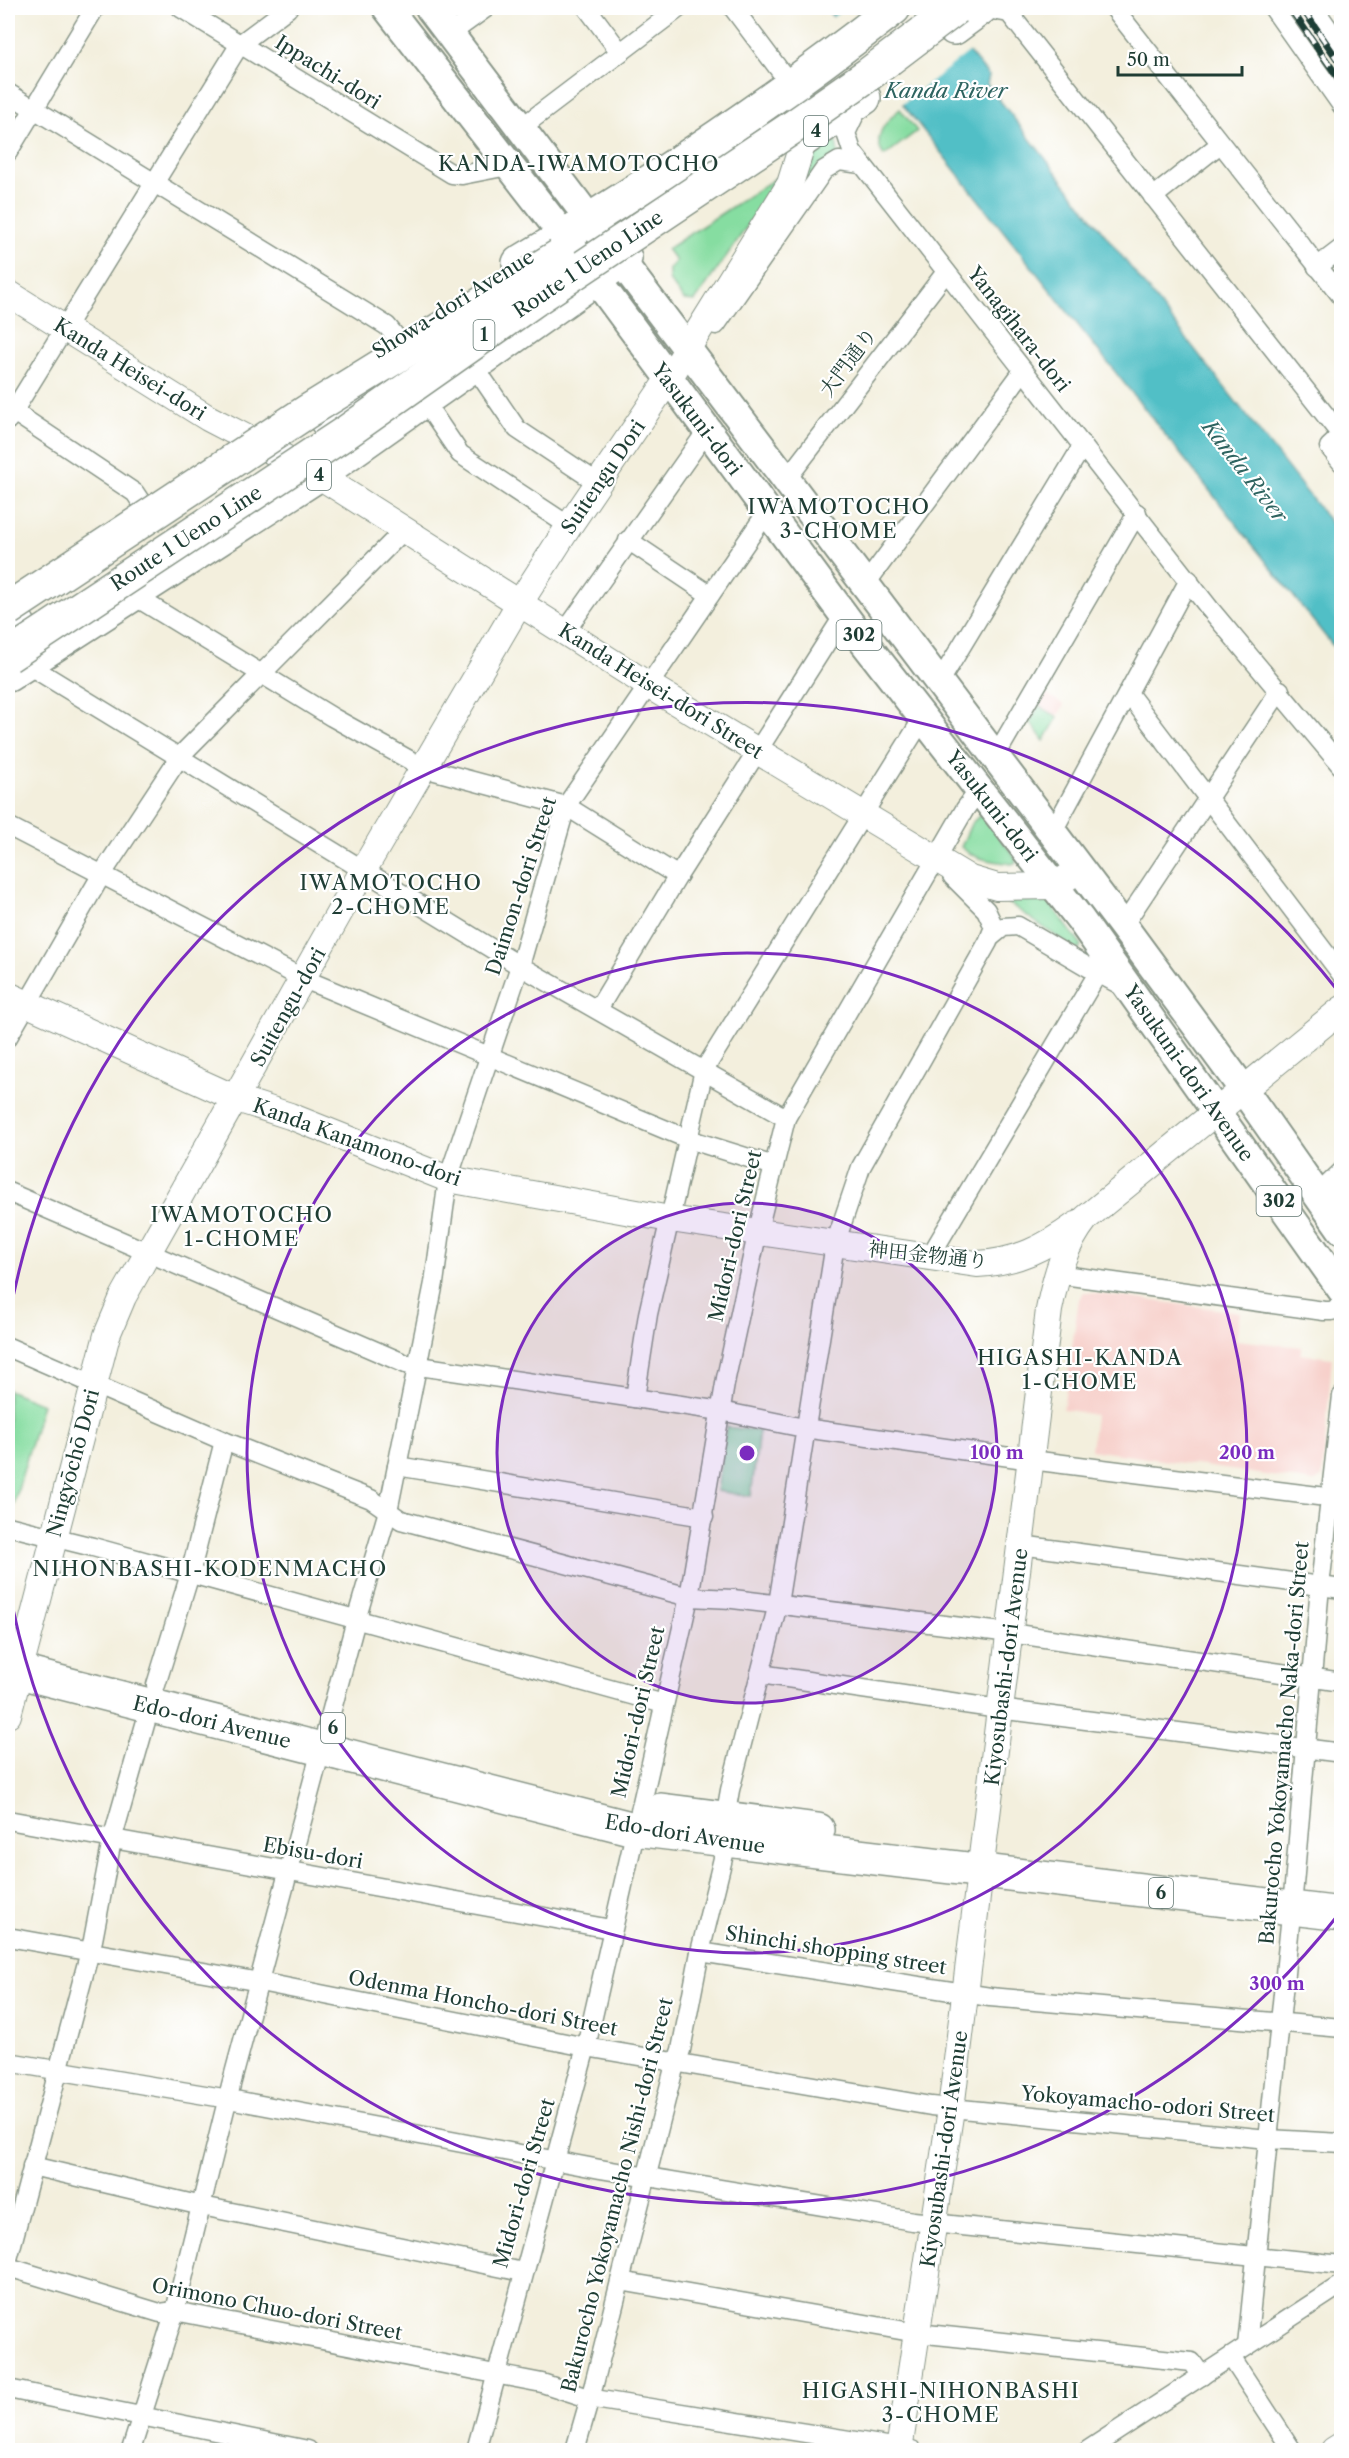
<svg xmlns="http://www.w3.org/2000/svg" width="1349" height="2458" viewBox="0 0 1349 2458" font-family="'Libre Caslon Text','Noto Serif JP',serif">
  <style>
    .built { fill: #f7d0cb }
    .green { fill: #86dda1; stroke: #528d6a; stroke-width: 1.5 }
    .water { fill: #51bfc6; stroke: #387e7d; stroke-width: 1.5 }
    .pier { fill: #f3efdd }
    .lines { fill: none; stroke-linecap: round; stroke-linejoin: round }
    .street-casing { stroke: #899688; stroke-width: 21 }
    .secondary-casing { stroke: #899688; stroke-width: 28 }
    .primary-casing { stroke: #899688; stroke-width: 32 }
    .highway-casing { stroke: #899688; stroke-width: 36 }
    .street { stroke: #fff; stroke-width: 18 }
    .secondary { stroke: #fff; stroke-width: 26 }
    .primary { stroke: #fff; stroke-width: 28 }
    .highway { stroke: #fff; stroke-width: 33 }
    .rail-casing { stroke: #1f3d34; stroke-width: 7 }
    .rail { stroke: #fff; stroke-width: 4.5; stroke-dasharray: 14; stroke-linecap: butt }
    .highway-bridge-casing { stroke: #899688; stroke-width: 36; stroke-linecap: butt }
    .highway-bridge { stroke: #fff; stroke-width: 33 }
    .ring { fill: none; stroke: #7b2cbf; stroke-width: 3 }
    .labels { text-anchor: middle; dominant-baseline: central; stroke-width: 4.5; stroke-linejoin: round; paint-order: stroke }
    .shield { fill: #fff; stroke: #627771; stroke-width: 1.5 }
    .shield-label { font-size: 18px; font-weight: bold; fill: #1f3d34 }
    .street-label { font-size: 20px; fill: #1f3d34; stroke: #fff }
    .water-label { font-size: 21px; font-style: italic; fill: #2e6460; stroke: #fff }
    .neighbourhood-label { font-size: 21px; letter-spacing: 1.5px; fill: #1f3d34; stroke: #fff }
    .centre { fill: #7b2cbf; stroke: #fff; stroke-width: 3 }
    .ring-label { font-size: 18px; text-anchor: middle; font-weight: bold; fill: #7b2cbf; stroke: #fff; stroke-width: 4.5; stroke-linejoin: round; paint-order: stroke }
  </style>
  <rect width="100%" height="100%" fill="#fff"/>
  <filter id="ink" filterUnits="userSpaceOnUse"><feTurbulence type="fractalNoise" baseFrequency=".0167" numOctaves="2"/><feDisplacementMap in="SourceGraphic" scale="12" xChannelSelector="R" yChannelSelector="G"/><feConvolveMatrix kernelMatrix="1 2 1 2 8 2 1 2 1" color-interpolation-filters="sRGB"/></filter>
  <filter id="wash" filterUnits="userSpaceOnUse"><feTurbulence type="fractalNoise" baseFrequency=".008" numOctaves="4" result="noise"/><feDisplacementMap in="SourceGraphic" scale="24" xChannelSelector="R" yChannelSelector="G"/><feGaussianBlur stdDeviation="1.35" result="paint"/><feColorMatrix in="noise" values="0 0 0 0 0 0 0 0 0 0 0 0 0 0 0 0 0 1.4 0 .05"/><feComposite in="paint" operator="in"/></filter>
  <g filter="url(#wash)">
    <rect width="100%" height="100%" fill="#f3efdd"/>
    <g class="built">
      <path d="M1045,693L1064,705L1058,716L1038,705Z"/>
      <path d="M1084,1292L1240,1312L1236,1340L1301,1347V1354L1332,1358L1322,1477L1315,1482L1091,1450L1095,1415L1063,1409L1079,1299Z"/>
    </g>
    <g class="green">
      <path d="M900,109L917,131L884,156C871,137 885,122 900,109Z"/>
      <path d="M833,139L836,141L838,154L800,189L818,151Z"/>
      <path d="M776,178L760,208L695,301L684,300L669,280V269L676,261L667,249Z"/>
      <path d="M1039,706L1058,717L1044,741L1030,722Z"/>
      <path d="M979,816H983L1015,857L1016,862L1012,864C994,861 975,860 961,847L971,824Z"/>
      <path d="M1023,899L1049,902L1081,945L1080,949L1076,950L1007,902Z"/>
      <path d="M8,1390L42,1404L14,1504L8,1502Z"/>
      <path d="M726,1427L759,1431L751,1496L717,1491Z"/>
    </g>
    <path class="water" d="M826,8H932L989,76L987,84L1341,536V656Z"/>
    <path class="pier" d="M845,8H936L970,51L901,105L832,18Z"/>
  </g>
  <g filter="url(#ink)">
    <g class="lines">
      <g class="street-casing">
        <g id="street">
          <path d="M181,8L452,174L462,175L508,166"/>
          <path d="M587,8L620,52"/>
          <path d="M733,8L790,84"/>
          <path d="M981,8L1009,13L1341,435"/>
          <path d="M1114,8L1342,297"/>
          <path d="M1273,8L1342,106"/>
          <path d="M1314,8L1342,48"/>
          <path d="M450,34L486,8"/>
          <path d="M8,93L363,311L387,326L396,337"/>
          <path d="M857,110L846,133L852,151L1210,609L1342,767"/>
          <path d="M522,127L679,8"/>
          <path d="M8,152L95,8"/>
          <path d="M1153,197L1220,144"/>
          <path d="M1317,267L1342,248"/>
          <path d="M716,325L824,170L839,161L861,164"/>
          <path d="M474,366L517,429L598,483"/>
          <path d="M424,401L460,454L569,526"/>
          <path d="M8,408L135,493L143,505"/>
          <path d="M8,420L240,44L288,8"/>
          <path d="M1342,435L1329,447L1342,463"/>
          <path d="M786,480L946,272"/>
          <path d="M628,540L710,595"/>
          <path d="M865,585L1023,371"/>
          <path d="M131,594L332,717L424,768L566,806L678,876"/>
          <path d="M565,632L706,432"/>
          <path d="M25,663L520,966L786,1118"/>
          <path d="M939,683L1083,445"/>
          <path d="M1128,693L1342,975"/>
          <path d="M995,757L1137,513"/>
          <path d="M8,826L304,979L688,1139L774,1166"/>
          <path d="M1052,833L1189,580"/>
          <path d="M1123,926L1280,690"/>
          <path d="M992,936L1003,927L1018,926L1098,973"/>
          <path d="M598,1009L678,876L844,615"/>
          <path d="M8,1037L102,874L180,756L403,531"/>
          <path d="M8,1192L406,1364L721,1411L804,1428L1031,1460L1342,1499"/>
          <path d="M1317,1195L1342,1171"/>
          <path d="M929,1258L1098,973L1124,987"/>
          <path d="M1056,1274L1324,1311H1332L1342,1304"/>
          <path d="M8,1347L224,1441L371,1499L401,1520L689,1597L733,1599L1010,1633L1342,1682"/>
          <path d="M635,1398L648,1314L704,1070L923,718"/>
          <path d="M397,1466L704,1517"/>
          <path d="M8,1526L93,1547L664,1704"/>
          <path d="M1021,1545L1342,1589"/>
          <path d="M760,1674L999,1709L1342,1753"/>
          <path d="M156,1685L190,1574L224,1441"/>
          <path d="M8,1820L611,1929"/>
          <path d="M8,1937L260,1982L586,2047L931,2106L1268,2139L1342,2143"/>
          <path d="M700,1952L990,1997L1342,2028"/>
          <path d="M8,2062L229,2099L600,2169L913,2221L1342,2265"/>
          <path d="M32,2166L202,2206L523,2272"/>
          <path d="M8,2259L93,1940L112,1840L150,1707"/>
          <path d="M8,2267L160,2313L175,2311L495,2374L542,2383L588,2398L912,2450"/>
          <path d="M620,2281L917,2333L1192,2362L1202,2376"/>
          <path d="M1247,2346L1294,1885L1320,1586L1342,1396"/>
          <path d="M1231,2357L1292,2450"/>
          <path d="M8,2389L308,2450"/>
          <path d="M131,2450L175,2311L231,2085L356,1620L388,1511L434,1283L448,1179L520,966L566,806L767,512"/>
          <path d="M476,2450L586,2047L689,1597L726,1378L758,1230L786,1118L965,809L979,790"/>
          <path d="M575,2450L594,2384L673,2072L681,2050L700,1952L727,1842L725,1818L730,1790L778,1604L835,1244L861,1167L988,942L994,927L986,910L952,876"/>
          <path d="M1088,2450L1342,2284"/>
        </g>
      </g>
      <g class="secondary-casing">
        <g id="secondary">
          <path d="M8,293L208,418L318,475L648,685L970,879L997,887L1054,886L1068,877"/>
          <path d="M8,995L237,1099L290,1116L448,1179L670,1219L977,1264C1017,1262 1044,1248 1076,1225"/>
          <path d="M8,1715L107,1335L123,1297L364,869L519,604L569,526L668,380L790,184L804,139L800,108L790,84"/>
          <path d="M899,2450L951,2109L1049,1310C1056,1275 1064,1246 1086,1218L1342,1009"/>
          <path d="M1334,2450L1342,2445"/>
        </g>
      </g>
      <g class="primary-casing">
        <g id="primary">
          <path d="M387,8L564,236L863,641L1080,919L1342,1290"/>
          <path d="M430,8L1123,926L1243,1089L1342,1230"/>
        </g>
      </g>
      <g class="highway-casing">
        <g id="highway">
          <path d="M954,28L981,8"/>
          <path d="M803,140L864,98"/>
          <path d="M519,263C648,186 775,101 894,8"/>
          <path d="M326,420L369,390"/>
          <path d="M8,633L19,625"/>
          <path d="M8,675L318,475L625,258"/>
          <path d="M8,1669L634,1829L1342,1914"/>
          <path d="M661,1810L818,1830"/>
        </g>
      </g>
      <use href="#street" class="street"/>
      <use href="#secondary" class="secondary"/>
      <use href="#primary" class="primary"/>
      <use href="#highway" class="highway"/>
      <g class="rail-casing">
        <g id="rail">
          <path d="M1290,8L1342,83"/>
          <path d="M1302,8L1342,66"/>
        </g>
      </g>
      <use href="#rail" class="rail"/>
      <g class="highway-bridge-casing">
        <g id="highway-bridge">
          <path d="M8,609L308,411L559,256"/>
          <path d="M8,656L348,431L540,296L796,125L869,74L956,8"/>
        </g>
      </g>
      <use href="#highway-bridge" class="highway-bridge"/>
    </g>
  </g>
  <circle cx="747" cy="1453" r="250" fill="#7b2cbf" fill-opacity=".12"/>
  <g class="ring">
    <circle cx="747" cy="1453" r="250"/>
    <circle cx="747" cy="1453" r="500"/>
    <path d="M1338 1915A750 750 0 0 1 8 1583M8 1323A750 750 0 0 1 1338 991"/>
  </g>
  <g class="labels">
    <g class="shield">
      <rect x="804" y="116" width="24" height="30" rx="4.5"/>
      <rect x="473.5" y="320" width="21" height="30" rx="4.5"/>
      <rect x="307" y="460" width="24" height="30" rx="4.5"/>
      <rect x="836.5" y="620" width="45" height="30" rx="4.5"/>
      <rect x="1256.5" y="1186" width="45" height="30" rx="4.5"/>
      <rect x="321" y="1713" width="24" height="30" rx="4.5"/>
      <rect x="1149" y="1878" width="24" height="30" rx="4.5"/>
    </g>
    <g class="shield-label">
      <text x="816" y="131">4</text>
      <text x="484" y="335">1</text>
      <text x="319" y="475">4</text>
      <text x="859" y="635">302</text>
      <text x="1279" y="1201">302</text>
      <text x="333" y="1728">6</text>
      <text x="1161" y="1893">6</text>
    </g>
    <g class="street-label">
      <text transform="translate(328 72) rotate(32)">Ippachi-dori</text>
      <text transform="translate(588 264) rotate(-34)">Route 1 Ueno Line</text>
      <text transform="translate(453 304) rotate(-32)">Showa-dori Avenue</text>
      <text transform="translate(1019 329) rotate(52)">Yanagihara-dori</text>
      <text transform="translate(848 362) rotate(-53)">大門通り</text>
      <text transform="translate(130 369) rotate(32)">Kanda Heisei-dori</text>
      <text transform="translate(697 419) rotate(53)">Yasukuni-dori</text>
      <text transform="translate(603 477) rotate(-56)">Suitengu Dori</text>
      <text transform="translate(186 538) rotate(-33)">Route 1 Ueno Line</text>
      <text transform="translate(661 691) rotate(32)">Kanda Heisei-dori Street</text>
      <text transform="translate(992 806) rotate(52)">Yasukuni-dori</text>
      <text transform="translate(521 886) rotate(-72)">Daimon-dori Street</text>
      <text transform="translate(288 1007) rotate(-61)">Suitengu-dori</text>
      <text transform="translate(1189 1073) rotate(55)">Yasukuni-dori Avenue</text>
      <text transform="translate(357 1142) rotate(20)">Kanda Kanamono-dori</text>
      <text transform="translate(735 1236) rotate(-77)">Midori-dori Street</text>
      <text transform="translate(928 1255) rotate(6)">神田金物通り</text>
      <text transform="translate(73 1463) rotate(-75)">Ningyōchō Dori</text>
      <text transform="translate(1006 1667) rotate(-83)">Kiyosubashi-dori Avenue</text>
      <text transform="translate(638 1712) rotate(-77)">Midori-dori Street</text>
      <text transform="translate(212 1722) rotate(14)">Edo-dori Avenue</text>
      <text transform="translate(1284 1743) rotate(-85)">Bakurocho Yokoyamacho Naka-dori Street</text>
      <text transform="translate(685 1834) rotate(9)">Edo-dori Avenue</text>
      <text transform="translate(313 1853) rotate(10)">Ebisu-dori</text>
      <text transform="translate(836 1950) rotate(9)">Shinchi shopping street</text>
      <text transform="translate(483 2003) rotate(11)">Odenma Honcho-dori Street</text>
      <text transform="translate(1148 2104) rotate(5)">Yokoyamacho-odori Street</text>
      <text transform="translate(944 2149) rotate(-82)">Kiyosubashi-dori Avenue</text>
      <text transform="translate(524 2183) rotate(-74)">Midori-dori Street</text>
      <text transform="translate(617 2195) rotate(-76)">Bakurocho Yokoyamacho Nishi-dori Street</text>
      <text transform="translate(277 2309) rotate(11)">Orimono Chuo-dori Street</text>
    </g>
    <g class="water-label">
      <text x="946" y="90">Kanda River</text>
      <text transform="translate(1245 471) rotate(52)">Kanda River</text>
    </g>
    <g class="neighbourhood-label">
      <text x="579" y="163">KANDA-IWAMOTOCHO</text>
      <text x="839" y="506">IWAMOTOCHO<tspan x="839" dy="24">3-CHOME</tspan></text>
      <text x="391" y="882">IWAMOTOCHO<tspan x="391" dy="24">2-CHOME</tspan></text>
      <text x="242" y="1214">IWAMOTOCHO<tspan x="242" dy="24">1-CHOME</tspan></text>
      <text x="1080" y="1357">HIGASHI-KANDA<tspan x="1080" dy="24">1-CHOME</tspan></text>
      <text x="210" y="1568">NIHONBASHI-KODENMACHO</text>
      <text x="941" y="2390">HIGASHI-NIHONBASHI<tspan x="941" dy="24">3-CHOME</tspan></text>
    </g>
  </g>
  <circle cx="747" cy="1453" r="9" class="centre"/>
  <g class="ring-label">
    <text x="997" y="1459">100 m</text>
    <text x="1247" y="1459">200 m</text>
    <text x="1277" y="1990">300 m</text>
  </g>
  <rect width="1349" height="2458" fill="none" stroke="#fff" stroke-width="30"/>
  <path d="M1118 66v9h124v-9" fill="none" stroke="#1f3d34" stroke-width="3"/>
  <text x="1127" y="66" font-size="18" fill="#1f3d34" stroke="#ffffff" stroke-width="4.5" paint-order="stroke">50 m</text>
</svg>
